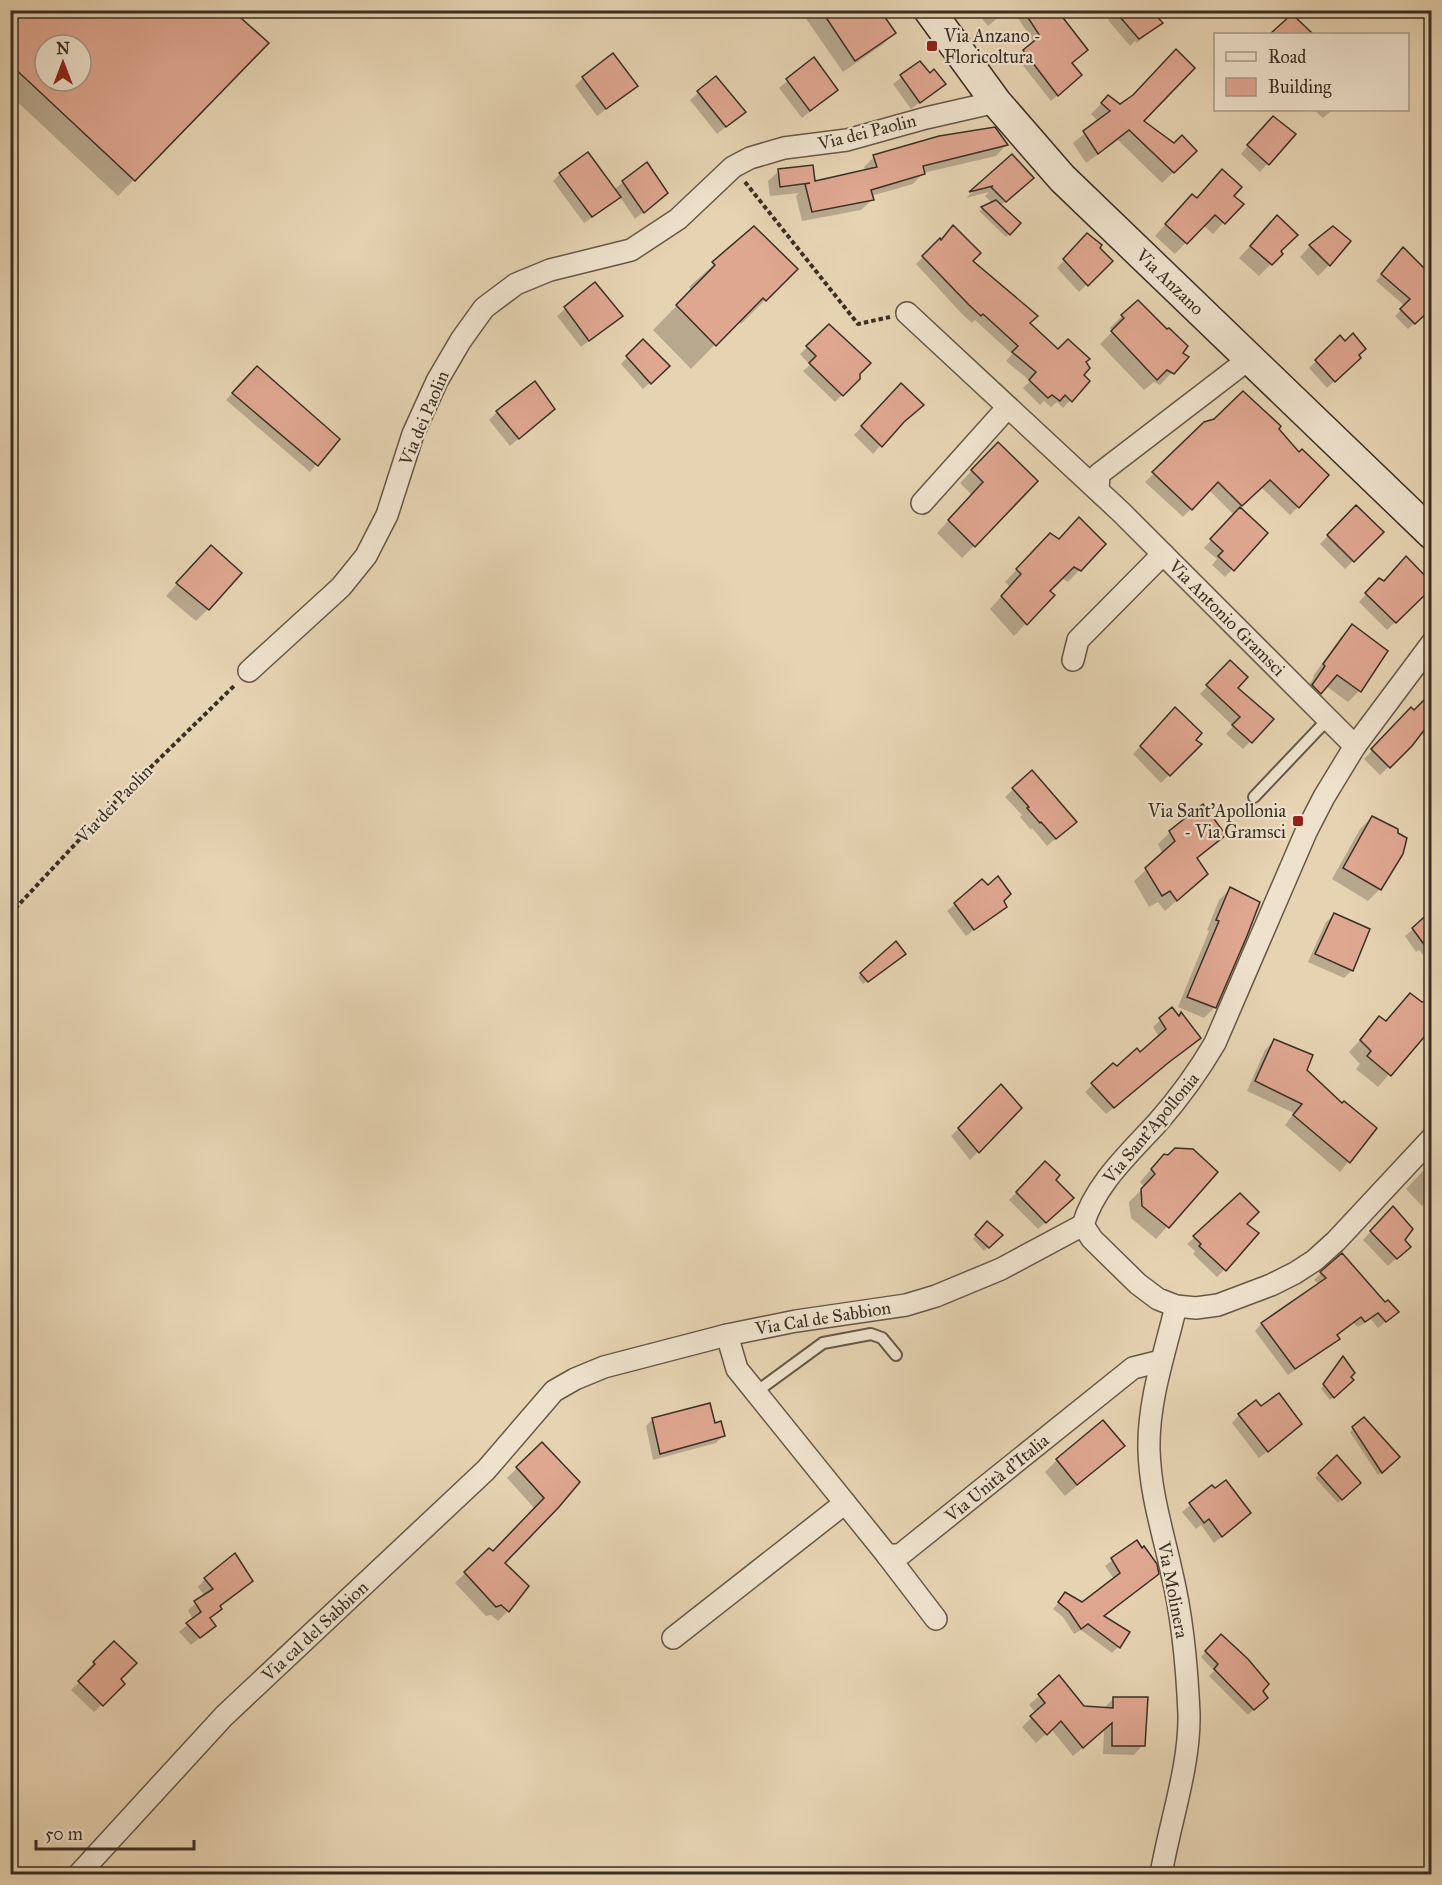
<svg xmlns="http://www.w3.org/2000/svg" width="1442" height="1885" viewBox="0 0 1442 1885" font-family="'IM FELL Great Primer',serif">
  <style>
    .shadow { fill: #0003; fill-rule: evenodd }
    .building { fill: #dfa690; stroke: #3b2f23; stroke-width: 1.5; fill-rule: evenodd }
    .lines { fill: none; stroke-linecap: round; stroke-linejoin: round }
    .service-casing { stroke: #665847; stroke-width: 14 }
    .minor-casing { stroke: #665847; stroke-width: 24 }
    .secondary-casing { stroke: #3b2f23; stroke-width: 33 }
    .path { stroke: #3b2f23; stroke-width: 4; stroke-dasharray: 4.5 3; stroke-linecap: butt }
    .service { stroke: #efe2cd; stroke-width: 10 }
    .minor { stroke: #efe2cd; stroke-width: 21 }
    .secondary { stroke: #efe2cd; stroke-width: 30 }
    .poi-dot { fill: #8f2418; stroke: #efe2cd; stroke-width: 2 }
    .labels { text-anchor: middle; dominant-baseline: central; stroke-width: 4.5; stroke-linejoin: round; paint-order: stroke }
    .poi-label { font-size: 18px; fill: #3b2f23; stroke: #efe2cd; text-anchor: start }
    .street-label { font-size: 18px; fill: #3b2f23; stroke: #efe2cd }
  </style>
  <rect width="100%" height="100%" fill="#e6d3b2"/>
  <filter id="stains"><feTurbulence type="fractalNoise" baseFrequency=".00333" numOctaves="4"/><feColorMatrix values="0 0 0 0 .2 0 0 0 0 .09 0 0 0 0 .02 0 0 0 .5 -.17"/></filter>
  <radialGradient id="worn" r=".72"><stop offset=".6" stop-color="#630" stop-opacity="0"/><stop offset="1" stop-color="#630" stop-opacity=".3"/></radialGradient>
  <g class="shadow">
    <path d="M10,10H229L267,43L118,196L10,95V26L14,22L10,18ZM45,45H81V81H45Z"/>
    <path d="M396,10H411L404,17Z"/>
    <path d="M805,10H858L894,33L882,45L843,72L802,13Z"/>
    <path d="M975,10H1007L988,26Z"/>
    <path d="M1013,10H1043L1071,64L1074,82L1051,101L1017,58L1034,43Z"/>
    <path d="M1118,10H1159L1154,16L1161,23L1137,43L1135,41L1130,46L1108,20Z"/>
    <path d="M1292,16L1311,34H1272Z"/>
    <path d="M814,59L836,90L802,118L779,88Z"/>
    <path d="M920,63L930,75L944,84L911,109L893,84Z"/>
    <path d="M583,78L636,86L597,116L575,86Z"/>
    <path d="M716,78L744,112L717,134L690,100Z"/>
    <path d="M1108,97L1174,145L1195,151L1162,183L1118,140L1086,163L1073,143L1099,122L1091,114Z"/>
    <path d="M1314,110H1332L1323,118Z"/>
    <path d="M1265,125L1294,134L1260,172L1241,154Z"/>
    <path d="M1006,145L996,156L923,173L913,184L871,196L872,200L861,210L802,221L796,196L799,193L770,196L768,181L779,171L814,183L865,171L864,167L874,157Z"/>
    <path d="M1012,156L1024,186L1000,206L1019,223L1006,237L979,211L992,203L985,196L989,192L966,198Z"/>
    <path d="M560,174L614,190L623,182L659,200L635,219L620,197L612,204L584,223L553,181Z"/>
    <path d="M1232,196L1241,204L1213,234L1203,225L1175,254L1155,236L1182,206L1196,199Z"/>
    <path d="M754,228L796,269L741,324L738,321L691,369L653,330L692,290L689,287Z"/>
    <path d="M1266,229L1281,254L1259,276L1239,258Z"/>
    <path d="M939,241L971,261L1028,323L1058,351L1085,363L1082,376L1088,381L1063,408L1057,402L1051,407L1044,401L1040,405L1023,388L1030,381L1006,361L1012,354L975,320L972,323L961,313L916,264Z"/>
    <path d="M1080,243L1111,261L1079,292L1057,268Z"/>
    <path d="M1310,246L1329,265L1318,276L1300,257Z"/>
    <path d="M1403,249L1432,277V308L1408,329L1395,316L1405,306L1376,281Z"/>
    <path d="M595,284L621,316L581,347L557,316Z"/>
    <path d="M1122,316L1186,357L1160,385L1154,382L1144,390L1100,344L1113,331L1110,328Z"/>
    <path d="M829,326L858,374V379L835,402L803,371L810,365L800,354Z"/>
    <path d="M1340,337L1359,357L1327,388L1309,368Z"/>
    <path d="M643,341L668,366L643,389L621,364Z"/>
    <path d="M257,368L338,439L310,472L226,400Z"/>
    <path d="M901,385L898,426L873,454L854,435Z"/>
    <path d="M553,409L510,446L489,420L497,412Z"/>
    <path d="M1205,423L1277,430L1299,454L1298,507L1290,515L1261,487L1239,508L1266,533L1225,577L1212,565L1217,559L1204,548L1234,515L1209,490L1183,517L1145,482Z"/>
    <path d="M998,444L974,546L962,558L937,533L972,495L960,483Z"/>
    <path d="M1356,507L1382,532L1345,569L1320,544Z"/>
    <path d="M1058,540L1104,544L1068,582L1061,578L1048,591L1053,595L1014,636L990,609L1010,587L1005,582L1038,547Z"/>
    <path d="M1406,558L1432,584V587L1387,630L1359,602L1372,588L1384,583Z"/>
    <path d="M199,559L208,609L196,621L166,596Z"/>
    <path d="M1352,626L1386,651L1359,691L1348,702L1326,686L1309,704L1301,697L1314,677L1313,676L1341,637Z"/>
    <path d="M1230,663L1236,688L1272,719L1243,749L1226,734L1233,726L1200,694Z"/>
    <path d="M1432,695V743L1421,733L1411,745L1380,775L1364,759L1411,709L1414,712Z"/>
    <path d="M1168,717L1200,744L1161,783L1133,754Z"/>
    <path d="M1032,772L1067,829L1047,846L1032,828L1031,830L1020,817L1022,815L1005,797Z"/>
    <path d="M1372,817L1402,853L1380,889L1368,901L1332,879L1360,829Z"/>
    <path d="M1170,832L1224,835L1196,860L1206,874L1165,911L1158,902L1149,907L1134,881L1163,854L1158,844Z"/>
    <path d="M982,881L1005,906L966,936L947,911Z"/>
    <path d="M1230,889L1215,1007L1204,1018L1178,1007L1209,931L1207,930L1219,900Z"/>
    <path d="M1432,913V966L1419,950L1416,952L1405,936Z"/>
    <path d="M1334,915L1352,970L1344,978L1308,962L1326,922Z"/>
    <path d="M896,943L901,957L863,984L858,977Z"/>
    <path d="M1425,1003L1432,1010V1026L1378,1087L1356,1069L1360,1064L1349,1052L1380,1018L1385,1023Z"/>
    <path d="M1172,1009L1178,1017L1181,1014L1199,1038L1106,1114L1085,1092L1113,1065L1117,1068L1140,1054L1159,1037L1153,1027Z"/>
    <path d="M1275,1040L1342,1105L1375,1128L1340,1172L1285,1125L1294,1113L1247,1091L1265,1050Z"/>
    <path d="M1001,1086L1020,1108L970,1160L951,1136Z"/>
    <path d="M1432,1161V1196L1422,1206L1406,1189Z"/>
    <path d="M1045,1163L1064,1206L1038,1229L1009,1200Z"/>
    <path d="M1152,1168L1216,1172L1156,1239L1131,1218L1129,1202L1144,1187L1140,1182Z"/>
    <path d="M1240,1195L1245,1224L1224,1270L1217,1277L1193,1254L1195,1251L1187,1244Z"/>
    <path d="M1385,1216L1409,1247L1388,1266L1363,1240Z"/>
    <path d="M984,1226L1000,1235L984,1251L973,1239Z"/>
    <path d="M1321,1273L1397,1312L1378,1328L1371,1319L1358,1327L1353,1323L1336,1336L1338,1339L1331,1345L1288,1375L1255,1331L1261,1324L1319,1284L1314,1280Z"/>
    <path d="M1340,1361L1349,1377V1384L1330,1400L1321,1389Z"/>
    <path d="M1260,1408L1292,1432L1259,1458L1232,1423L1239,1415Z"/>
    <path d="M653,1419L713,1424L723,1436L716,1443L653,1460L646,1426Z"/>
    <path d="M1364,1419L1398,1457L1378,1475L1350,1432Z"/>
    <path d="M542,1444L578,1482L502,1563L527,1586L508,1611L498,1621L491,1615L486,1616L455,1583L489,1550L492,1553L535,1509L507,1478Z"/>
    <path d="M1123,1446L1065,1496L1045,1472L1057,1460Z"/>
    <path d="M1337,1457L1359,1483L1338,1503L1315,1478Z"/>
    <path d="M1212,1487L1241,1521L1214,1543L1201,1525L1196,1529L1182,1512Z"/>
    <path d="M1136,1542L1157,1574L1103,1617L1118,1647L1112,1653L1081,1630L1074,1634L1063,1617L1053,1609L1066,1594L1082,1604L1114,1579L1105,1566Z"/>
    <path d="M205,1579L251,1581L219,1607L209,1619L214,1626L191,1645L179,1632L193,1620L188,1610L205,1596L198,1587Z"/>
    <path d="M1221,1636L1266,1698L1248,1715L1209,1676L1214,1671L1201,1657Z"/>
    <path d="M114,1643L119,1679L123,1684L94,1712L71,1690L88,1673L86,1671Z"/>
    <path d="M1059,1677L1083,1708H1104L1114,1698L1143,1745L1134,1755L1103,1754L1104,1730L1073,1756L1051,1729L1036,1743L1022,1727L1036,1713L1029,1705Z"/>
  </g>
  <g class="building">
    <path d="M24,10H232L269,43L135,181L10,64V24ZM45,45H81V81H45Z"/>
    <path d="M821,10H880L896,33L855,61Z"/>
    <path d="M1023,10H1057L1088,50L1072,63L1082,75L1058,96L1023,50L1040,36Z"/>
    <path d="M1114,10H1151L1163,23L1139,39Z"/>
    <path d="M1292,14L1313,34H1270Z"/>
    <path d="M1176,49L1195,68L1144,121L1174,143L1182,135L1197,151L1174,173L1129,130L1098,154L1083,131L1110,111L1101,103L1108,95L1120,104L1133,95Z"/>
    <path d="M613,53L638,86L606,109L582,77Z"/>
    <path d="M814,57L838,90L810,111L786,79Z"/>
    <path d="M920,61L930,73L934,69L946,84L920,103L900,75Z"/>
    <path d="M716,76L746,112L726,127L697,91Z"/>
    <path d="M1273,116L1296,134L1269,165L1247,145Z"/>
    <path d="M995,127L1008,145L923,166L925,174L871,190L874,200L812,212L805,184L810,183L780,187L778,169L813,165L815,181L877,167L873,155L939,136Z"/>
    <path d="M588,152L621,197L592,217L559,173Z"/>
    <path d="M1012,154L1034,178L1006,202L991,187L993,186L969,192Z"/>
    <path d="M647,162L668,193L644,213L622,181Z"/>
    <path d="M1222,169L1242,187L1234,196L1244,204L1225,224L1215,215L1187,244L1165,224L1192,194L1197,198Z"/>
    <path d="M996,200L1021,223L1010,235L981,207Z"/>
    <path d="M1277,215L1298,235L1281,251L1283,254L1272,265L1250,246Z"/>
    <path d="M953,225L981,253L973,261L1038,316L1030,323L1058,349L1068,339L1090,359L1086,362L1090,368L1084,375L1090,381L1072,402L1065,395L1060,401L1052,395L1048,398L1029,380L1036,372L1012,352L1018,346L983,314L981,316L969,305L922,256L940,238L941,240Z"/>
    <path d="M754,226L798,269L766,301L763,298L716,346L676,305L715,265L712,262Z"/>
    <path d="M1333,226L1351,241L1330,266L1309,245Z"/>
    <path d="M1087,233L1102,245L1100,248L1113,261L1088,286L1063,259Z"/>
    <path d="M1403,247L1431,275V309L1415,324L1400,309L1410,299L1381,274Z"/>
    <path d="M595,282L623,316L589,341L564,307Z"/>
    <path d="M1138,300L1167,329L1169,328L1188,346L1183,353L1189,357L1174,374L1167,370L1157,380L1111,331L1124,318L1121,315Z"/>
    <path d="M829,324L871,363L860,374V379L843,396L809,363L816,356L806,346Z"/>
    <path d="M1353,333L1366,349L1359,355L1361,358L1335,382L1315,360L1340,335L1345,341Z"/>
    <path d="M643,339L670,366L651,384L626,356Z"/>
    <path d="M257,366L340,439L318,466L232,393Z"/>
    <path d="M535,381L555,409L519,439L496,411Z"/>
    <path d="M901,383L924,405L904,422L882,447L861,426Z"/>
    <path d="M1243,391L1281,426L1279,429L1299,452L1302,449L1329,475L1299,508L1270,480L1242,506L1218,482L1192,510L1152,472L1204,422L1214,419Z"/>
    <path d="M998,442L1038,481L975,547L948,520L983,482L971,470Z"/>
    <path d="M1356,505L1384,532L1354,562L1327,535Z"/>
    <path d="M1240,507L1268,533L1234,571L1218,556L1223,551L1210,539Z"/>
    <path d="M1079,517L1106,544L1081,571L1074,567L1050,591L1055,595L1027,625L1001,596L1021,574L1016,569L1050,533L1059,539Z"/>
    <path d="M211,545L242,573L209,610L176,583Z"/>
    <path d="M1406,556L1431,582V589L1396,623L1365,593L1379,578L1384,581Z"/>
    <path d="M1352,624L1388,651L1361,692L1337,675L1321,694L1312,685L1325,666L1323,664Z"/>
    <path d="M1230,660L1248,677L1238,688L1274,719L1252,743L1232,725L1240,717L1206,685Z"/>
    <path d="M1431,693V721L1412,746L1390,768L1371,749L1411,707L1414,710Z"/>
    <path d="M1175,707L1202,733L1196,740L1202,744L1170,776L1140,746Z"/>
    <path d="M1032,770L1077,822L1056,839L1041,822L1040,823L1027,808L1029,807L1012,788Z"/>
    <path d="M1203,804L1226,835L1197,858L1208,874L1177,901L1170,891L1162,896L1145,868L1175,841L1169,831Z"/>
    <path d="M1372,816L1398,829V833L1407,838L1403,854L1381,890L1343,868Z"/>
    <path d="M998,876L1011,894L1004,901L1007,907L974,930L954,903L982,879L988,885Z"/>
    <path d="M1230,887L1260,902L1247,936L1216,1008L1187,997L1219,921L1216,920Z"/>
    <path d="M1431,911V954L1412,928Z"/>
    <path d="M1334,913L1370,929L1353,971L1315,954Z"/>
    <path d="M896,941L906,954L868,982L860,973Z"/>
    <path d="M1410,993L1422,1002L1426,1001L1431,1008V1029L1391,1076L1367,1056L1371,1051L1360,1040L1379,1016L1386,1021Z"/>
    <path d="M1172,1007L1179,1016L1181,1012L1201,1038L1168,1063L1114,1108L1091,1083L1113,1063L1117,1066L1137,1048L1140,1052L1166,1029L1159,1018Z"/>
    <path d="M1274,1039L1313,1055L1307,1070L1342,1103L1344,1101L1377,1128L1350,1163L1293,1115L1302,1104L1255,1081Z"/>
    <path d="M1001,1084L1022,1108L979,1153L958,1128Z"/>
    <path d="M1175,1148L1193,1149L1218,1172L1169,1228L1142,1206L1141,1189L1155,1174L1151,1169L1164,1154L1168,1155Z"/>
    <path d="M1045,1161L1060,1175L1056,1180L1074,1198L1046,1223L1016,1192Z"/>
    <path d="M1240,1193L1259,1212L1247,1224L1259,1233L1226,1271L1199,1246L1201,1244L1193,1236Z"/>
    <path d="M1393,1206L1413,1229L1405,1240L1411,1247L1397,1259L1370,1231Z"/>
    <path d="M987,1221L1003,1235L989,1248L975,1235Z"/>
    <path d="M1342,1253L1385,1302L1388,1300L1399,1312L1386,1322L1378,1313L1365,1322L1361,1317L1337,1335L1340,1339L1295,1369L1261,1323L1326,1278L1320,1272Z"/>
    <path d="M1343,1356L1355,1373L1351,1377L1354,1380L1334,1398L1323,1384Z"/>
    <path d="M1279,1393L1302,1424L1268,1452L1238,1414L1256,1400L1261,1406Z"/>
    <path d="M710,1403L715,1423L721,1421L725,1436L660,1454L652,1418Z"/>
    <path d="M1364,1417L1400,1457L1382,1473L1352,1427Z"/>
    <path d="M1103,1420L1125,1446L1077,1485L1056,1459Z"/>
    <path d="M542,1442L580,1482L559,1507L505,1563L529,1586L509,1612L501,1605L496,1607L464,1572L489,1548L493,1551L544,1498L516,1467Z"/>
    <path d="M1337,1455L1361,1483L1342,1500L1318,1473Z"/>
    <path d="M1226,1480L1251,1513L1222,1537L1209,1519L1204,1523L1189,1503L1212,1485L1215,1488Z"/>
    <path d="M1137,1540L1142,1548L1144,1546L1157,1564L1159,1574L1104,1616L1130,1632L1120,1648L1088,1624L1081,1629L1069,1611L1058,1602L1065,1592L1082,1602L1120,1573L1111,1558Z"/>
    <path d="M235,1553L253,1581L220,1606L222,1609L210,1618L216,1626L200,1638L186,1623L201,1612L194,1601L213,1589L204,1578Z"/>
    <path d="M1221,1634L1248,1659L1269,1684L1263,1691L1268,1698L1254,1710L1214,1669L1218,1664L1205,1651Z"/>
    <path d="M114,1641L137,1663L121,1679L125,1684L103,1706L78,1681L95,1664L93,1662Z"/>
    <path d="M1059,1675L1084,1706L1113,1708V1697H1148L1145,1746H1112V1723L1083,1748L1061,1721L1047,1735L1030,1716L1045,1703L1038,1694Z"/>
  </g>
  <g class="lines">
    <g class="service-casing">
      <g id="service">
        <path d="M1254,797L1328,719"/>
        <path d="M756,1392L823,1343L871,1334L882,1338L896,1355"/>
      </g>
    </g>
    <g class="minor-casing">
      <g id="minor">
        <path d="M907,313L1121,512L1355,746"/>
        <path d="M1098,490L1099,474L1249,359"/>
        <path d="M922,503L1008,407"/>
        <path d="M1432,643L1355,746L1324,797L1306,832L1215,1043C1198,1072 1180,1097 1158,1122C1130,1153 1095,1184 1083,1225L1092,1239L1138,1284L1158,1299L1176,1306L1196,1308L1218,1305L1271,1285L1295,1273L1315,1260L1336,1241L1432,1138"/>
        <path d="M1073,660L1078,640L1163,554"/>
        <path d="M249,671L341,587L366,556L387,515L413,434L437,381L461,340L484,308L516,284L550,270L631,250L678,219L733,167L750,158L784,148L847,140L926,118L996,102"/>
        <path d="M727,1335L737,1369L887,1555H900L1133,1368L1161,1361"/>
        <path d="M887,1555L936,1619"/>
        <path d="M673,1638L845,1503"/>
        <path d="M79,1874L224,1716L486,1470L554,1391L575,1379L604,1367L727,1335L796,1321L906,1305L936,1296L1001,1269L1083,1225"/>
        <path d="M1161,1874C1170,1822 1190,1766 1189,1714C1187,1667 1183,1620 1172,1574C1163,1532 1150,1493 1149,1449C1148,1400 1165,1353 1176,1306"/>
      </g>
    </g>
    <g class="secondary-casing">
      <path id="secondary" d="M929,10L996,102L1062,178L1432,534"/>
    </g>
    <g class="path">
      <path d="M745,182L858,324L890,317"/>
      <path d="M10,914L109,808L236,684"/>
    </g>
    <use href="#service" class="service"/>
    <use href="#minor" class="minor"/>
    <use href="#secondary" class="secondary"/>
  </g>
  <g class="poi-dot">
    <rect x="926" y="40" width="12" height="12" rx="3"/>
    <rect x="1292" y="815" width="12" height="12" rx="3"/>
  </g>
  <g class="labels">
    <g class="poi-label">
      <text x="944" y="36">Via Anzano -<tspan x="944" dy="21">Floricoltura</tspan></text>
      <text x="1286" y="811" text-anchor="end">Via Sant'Apollonia<tspan x="1286" dy="21">- Via Gramsci</tspan></text>
    </g>
    <g class="street-label">
      <text transform="translate(867 132) rotate(-14)">Via dei Paolin</text>
      <text transform="translate(1170 282) rotate(44)">Via Anzano</text>
      <text transform="translate(424 418) rotate(-67)">Via dei Paolin</text>
      <text transform="translate(1227 618) rotate(45)">Via Antonio Gramsci</text>
      <text transform="translate(114 804) rotate(-46)">Via dei Paolin</text>
      <text transform="translate(1151 1128) rotate(-50)">Via Sant'Apollonia</text>
      <text transform="translate(823 1318) rotate(-9)">Via Cal de Sabbion</text>
      <text transform="translate(997 1478) rotate(-39)">Via Unità d'Italia</text>
      <text transform="translate(1173 1590) rotate(79)">Via Molinera</text>
      <text transform="translate(315 1631) rotate(-43)">Via cal del Sabbion</text>
    </g>
  </g>
  <rect width="1442" height="1885" fill="none" stroke="#e6d3b2" stroke-width="36"/>
  <rect x="12" y="12" width="1418" height="1861" fill="none" stroke="#3b2f23" stroke-width="3"/>
  <rect x="18" y="18" width="1406" height="1849" fill="none" stroke="#3b2f23" stroke-width="1.5"/>
  <rect x="1214" y="33" width="195" height="78" fill="#efe2cd" stroke="#a79a89" stroke-width="1.5"/>
  <rect x="1226" y="52" width="30" height="9" fill="#efe2cd" stroke="#a79a89" stroke-width="1.5"/>
  <text x="1268" y="63" font-size="18" fill="#3b2f23">Road</text>
  <rect x="1226" y="78" width="30" height="18" fill="#dfa690" stroke="#a79a89" stroke-width="1.5"/>
  <text x="1268" y="93" font-size="18" fill="#3b2f23">Building</text>
  <g transform="translate(63 63)"><circle r="28" fill="#efe2cd" stroke="#a79a89" stroke-width="1.5"/>
  <path d="M0-4.5L10 22L0 15L-10 22Z" fill="#8f2418"/>
  <text y="-9" font-size="16" font-weight="bold" text-anchor="middle" fill="#3b2f23">N</text>
  </g>
  <path d="M36 1840v9h158v-9" fill="none" stroke="#3b2f23" stroke-width="3"/>
  <text x="45" y="1840" font-size="18" fill="#3b2f23" stroke="#efe2cd" stroke-width="4.5" paint-order="stroke">50 m</text>
  <rect width="100%" height="100%" filter="url(#stains)"/>
  <rect width="100%" height="100%" fill="url(#worn)"/>
</svg>
